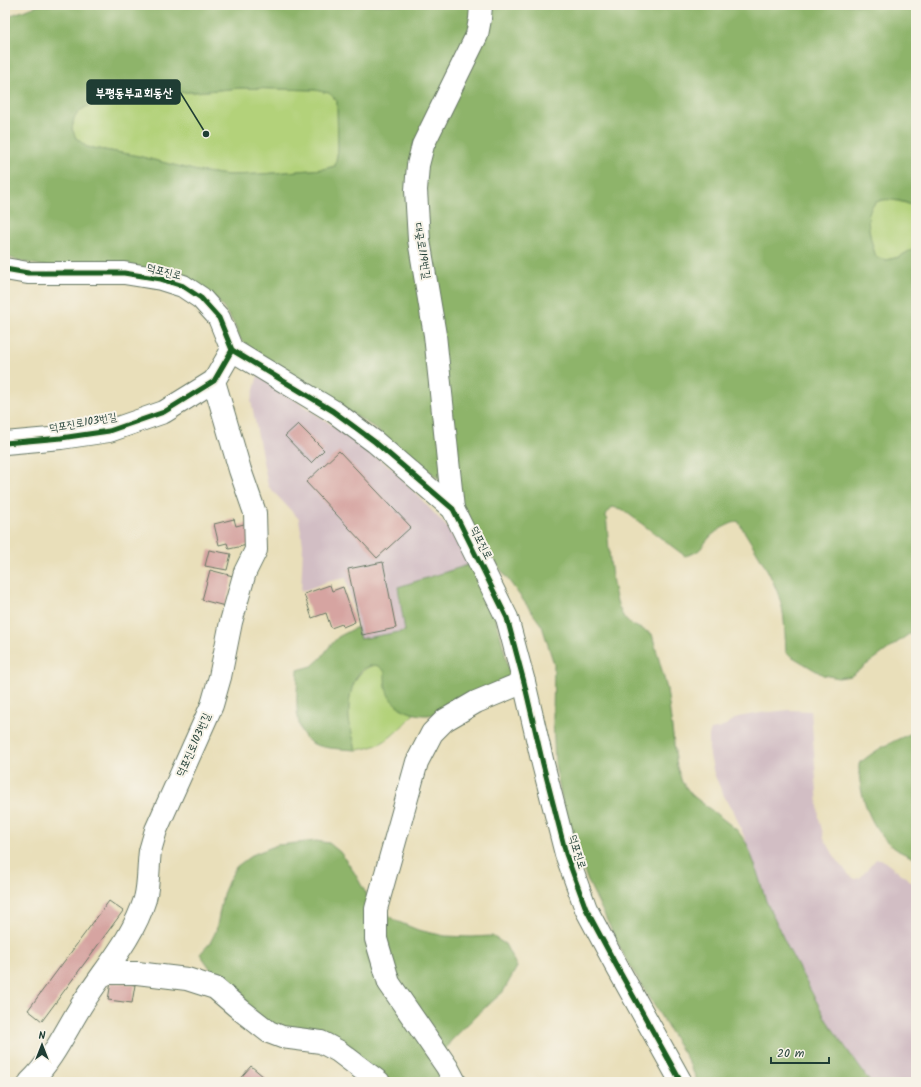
<svg xmlns="http://www.w3.org/2000/svg" width="921" height="1087" viewBox="0 0 921 1087" font-family="Kalam,'Poor Story',sans-serif">
  <style>
    .industrial { fill: #d2bec4 }
    .green { fill: #b3d27a; stroke: #698857 }
    .forest { fill: #8eb46a; stroke: #56784f; fill-rule: evenodd }
    .building { fill: #d6a4a1 }
    .lines { fill: none; stroke-linecap: round; stroke-linejoin: round }
    .minor-casing { stroke: #667663; stroke-width: 24 }
    .minor { stroke: #fff; stroke-width: 22 }
    .cycleway-casing { stroke: #f7f3e8; stroke-width: 8 }
    .cycleway { stroke: #1b5e20; stroke-width: 5 }
    .labels { text-anchor: middle; dominant-baseline: central; stroke-width: 4; stroke-linejoin: round; paint-order: stroke }
    .street-label { font-size: 11px; fill: #1f3d34; stroke: #f7f3e8 }
    .leader { fill: none; stroke: #1f3d34; stroke-width: 1.5 }
    .callout-dot { fill: #1f3d34; stroke: #f7f3e8; stroke-width: 1.5 }
    .callout { fill: #1f3d34; stroke: #1f3d34; stroke-width: 1.5 }
    .callout-label { font-size: 12px; text-anchor: middle; font-weight: bold; fill: #fff }
  </style>
  <rect width="100%" height="100%" fill="#f7f3e8"/>
  <filter id="ink" filterUnits="userSpaceOnUse"><feTurbulence type="fractalNoise" baseFrequency=".025" numOctaves="2"/><feDisplacementMap in="SourceGraphic" scale="8" xChannelSelector="R" yChannelSelector="G"/><feConvolveMatrix kernelMatrix="1 2 1 2 8 2 1 2 1" color-interpolation-filters="sRGB"/></filter>
  <filter id="wash" filterUnits="userSpaceOnUse"><feTurbulence type="fractalNoise" baseFrequency=".012" numOctaves="4" result="noise"/><feDisplacementMap in="SourceGraphic" scale="16" xChannelSelector="R" yChannelSelector="G"/><feGaussianBlur stdDeviation="0.9" result="paint"/><feColorMatrix in="noise" values="0 0 0 0 0 0 0 0 0 0 0 0 0 0 0 0 0 1.4 0 .05"/><feComposite in="paint" operator="in"/></filter>
  <g filter="url(#wash)">
    <rect width="100%" height="100%" fill="#e9dfba"/>
    <g class="industrial">
      <path d="M258,375L335,427L393,469L447,527L471,564L405,631L360,639L346,578L326,582L301,592L303,545L299,519L268,486L251,401Z"/>
      <path d="M789,710L811,711L819,818L824,838L835,857L849,875L855,879L860,878L876,859H881L916,885V1082H870L827,1021L788,948L766,901L755,865L739,824L735,814L724,796L714,774L709,751V736L711,730L721,728L738,717L761,713Z"/>
    </g>
    <g class="green">
      <path d="M241,88L315,90L329,93L337,100L338,150L335,166L323,169L262,174L228,175L197,171L134,155L87,147L76,138L72,129L74,118L81,109L99,100L129,94L194,92Z"/>
      <path d="M886,199C897,201 909,202 916,209V247L899,257L886,260L876,257C871,242 860,212 877,202C880,200 884,200 886,199Z"/>
      <path d="M374,665L380,666L385,672L400,708L414,714C394,734 385,747 356,750C354,740 350,729 349,720C347,699 352,671 374,665Z"/>
    </g>
    <g class="forest">
      <path d="M40,5H916V209C911,203 901,201 893,200C856,195 870,237 876,257L886,260L899,257L916,247V632L909,634L851,676L839,678L823,675L786,653C785,638 785,617 781,603C773,574 753,547 738,521C727,525 718,529 710,537C699,549 703,551 685,556L622,509L611,507L606,515C609,539 610,605 627,621C632,626 645,630 652,634L667,689L677,767L682,782L692,795L737,830L747,844L755,865L766,901L788,948L827,1021L870,1082H698L687,1059L624,956L587,879L566,821L555,764L553,718L554,664L542,626L488,552L464,509L439,479L372,426L252,351L240,339L233,322L217,299L23,262L5,256V20L14,14ZM241,88L315,90L329,93L337,101L338,150L335,166L323,169L262,174L228,175L197,171L134,155L87,147L76,138L72,129L74,118L81,110L99,100L129,94L194,92Z"/>
      <path d="M471,564L491,602L504,649L510,676L441,712C437,713 432,715 428,715C413,716 394,708 388,694C385,687 385,679 385,672C380,666 377,664 369,666C351,672 348,703 349,719C350,728 354,740 356,750C343,749 329,749 316,745C290,736 298,692 298,670L312,666L321,658L329,647L338,637L357,627L360,639L405,631L398,587Z"/>
      <path d="M916,731V859C910,856 904,854 899,851C872,835 858,794 859,764C875,749 896,740 916,731Z"/>
      <path d="M316,841L329,843L340,852L354,872L368,897L394,920L418,930L445,936L471,937L492,936L505,944L517,967L503,992L479,1013L450,1042L443,1053L448,1082H391L269,1024L217,978L200,954L210,943L216,931L223,894L228,882L236,867L252,855L277,845Z"/>
    </g>
    <g id="blocks">
      <g class="building">
        <path d="M298,424L324,450L311,463L285,436Z"/>
        <path d="M339,451L411,527L377,558L306,482Z"/>
        <path d="M234,519L236,526L248,523L252,544L229,549L227,543L219,545L214,524Z"/>
        <path d="M209,550L231,554L227,570L205,566Z"/>
        <path d="M383,562L396,628L362,635L348,569Z"/>
        <path d="M210,570L233,576L225,606L202,600Z"/>
        <path d="M330,585L332,591L343,587L355,622L343,627L342,624L331,628L326,613L312,618L304,594Z"/>
        <path d="M109,901L123,911L42,1021L28,1010Z"/>
        <path d="M111,982L135,985L132,1003L108,1000Z"/>
        <path d="M251,1066L270,1082H237Z"/>
      </g>
    </g>
  </g>
  <g filter="url(#ink)">
    <use href="#blocks" fill-opacity="0" stroke="#667663" stroke-width="1"/>
    <g class="lines">
      <g class="minor-casing">
        <g id="minor">
          <path d="M5,269L28,273H124L161,279L183,286L201,298L219,318L232,350L333,411L375,442L453,509L507,618L524,682L543,764L566,854L586,909L616,965L681,1082"/>
          <path d="M5,443L61,438L109,431L164,412L214,381L232,350"/>
          <path d="M453,509L435,335L419,240L416,190L418,165L423,145L477,35L480,19L481,5"/>
          <path d="M104,973H137L187,979L215,988L242,1011L269,1032L282,1037L321,1042L338,1051L379,1082"/>
          <path d="M30,1082C52,1061 65,1032 81,1006C102,972 133,939 145,899C149,884 148,867 150,851C152,844 154,837 156,830L212,705L220,677L231,622L245,572L256,550L255,513L240,470L214,381"/>
          <path d="M455,1082L447,1067L389,983L376,939V909L417,762L432,733L445,720L476,702L524,682"/>
        </g>
      </g>
      <use href="#minor" class="minor"/>
      <g class="cycleway-casing">
        <g id="cycleway">
          <path d="M5,269L28,273H124L161,279L183,286L201,298L219,318L232,350L333,411L375,442L453,509L507,618L524,682L543,764L566,854L586,909L616,965L681,1082"/>
          <path d="M5,443L61,438L109,431L164,412L214,381L232,350"/>
        </g>
      </g>
      <use href="#cycleway" class="cycleway"/>
    </g>
  </g>
  <g class="labels">
    <g class="street-label">
      <text transform="translate(422 251) rotate(81)">대곶로119번길</text>
      <text transform="translate(164 272) rotate(14)">덕포진로</text>
      <text transform="translate(83 423) rotate(-10)">덕포진로103번길</text>
      <text transform="translate(481 543) rotate(63)">덕포진로</text>
      <text transform="translate(194 745) rotate(-66)">덕포진로103번길</text>
      <text transform="translate(577 852) rotate(73)">덕포진로</text>
    </g>
  </g>
  <path class="leader" d="M206 134L180 92"/>
  <circle class="callout-dot" cx="206" cy="134" r="4"/>
  <rect class="callout" x="87" y="80" width="93" height="24" rx="4"/>
  <g class="callout-label">
    <text x="134" y="97">부평동부교회동산</text>
  </g>
  <rect width="921" height="1087" fill="none" stroke="#f7f3e8" stroke-width="20"/>
  <g transform="translate(42 1045)" stroke="#f7f3e8" stroke-width="3" paint-order="stroke">
  <path d="M0-3L7 15L0 10L-7 15Z" fill="#1f3d34"/>
  <text y="-6" font-size="11" font-weight="bold" text-anchor="middle" fill="#1f3d34">N</text>
  </g>
  <path d="M771 1057v6h58v-6" fill="none" stroke="#1f3d34" stroke-width="2"/>
  <text x="777" y="1057" font-size="12" fill="#1f3d34" stroke="#f7f3e8" stroke-width="3" paint-order="stroke">20 m</text>
</svg>
